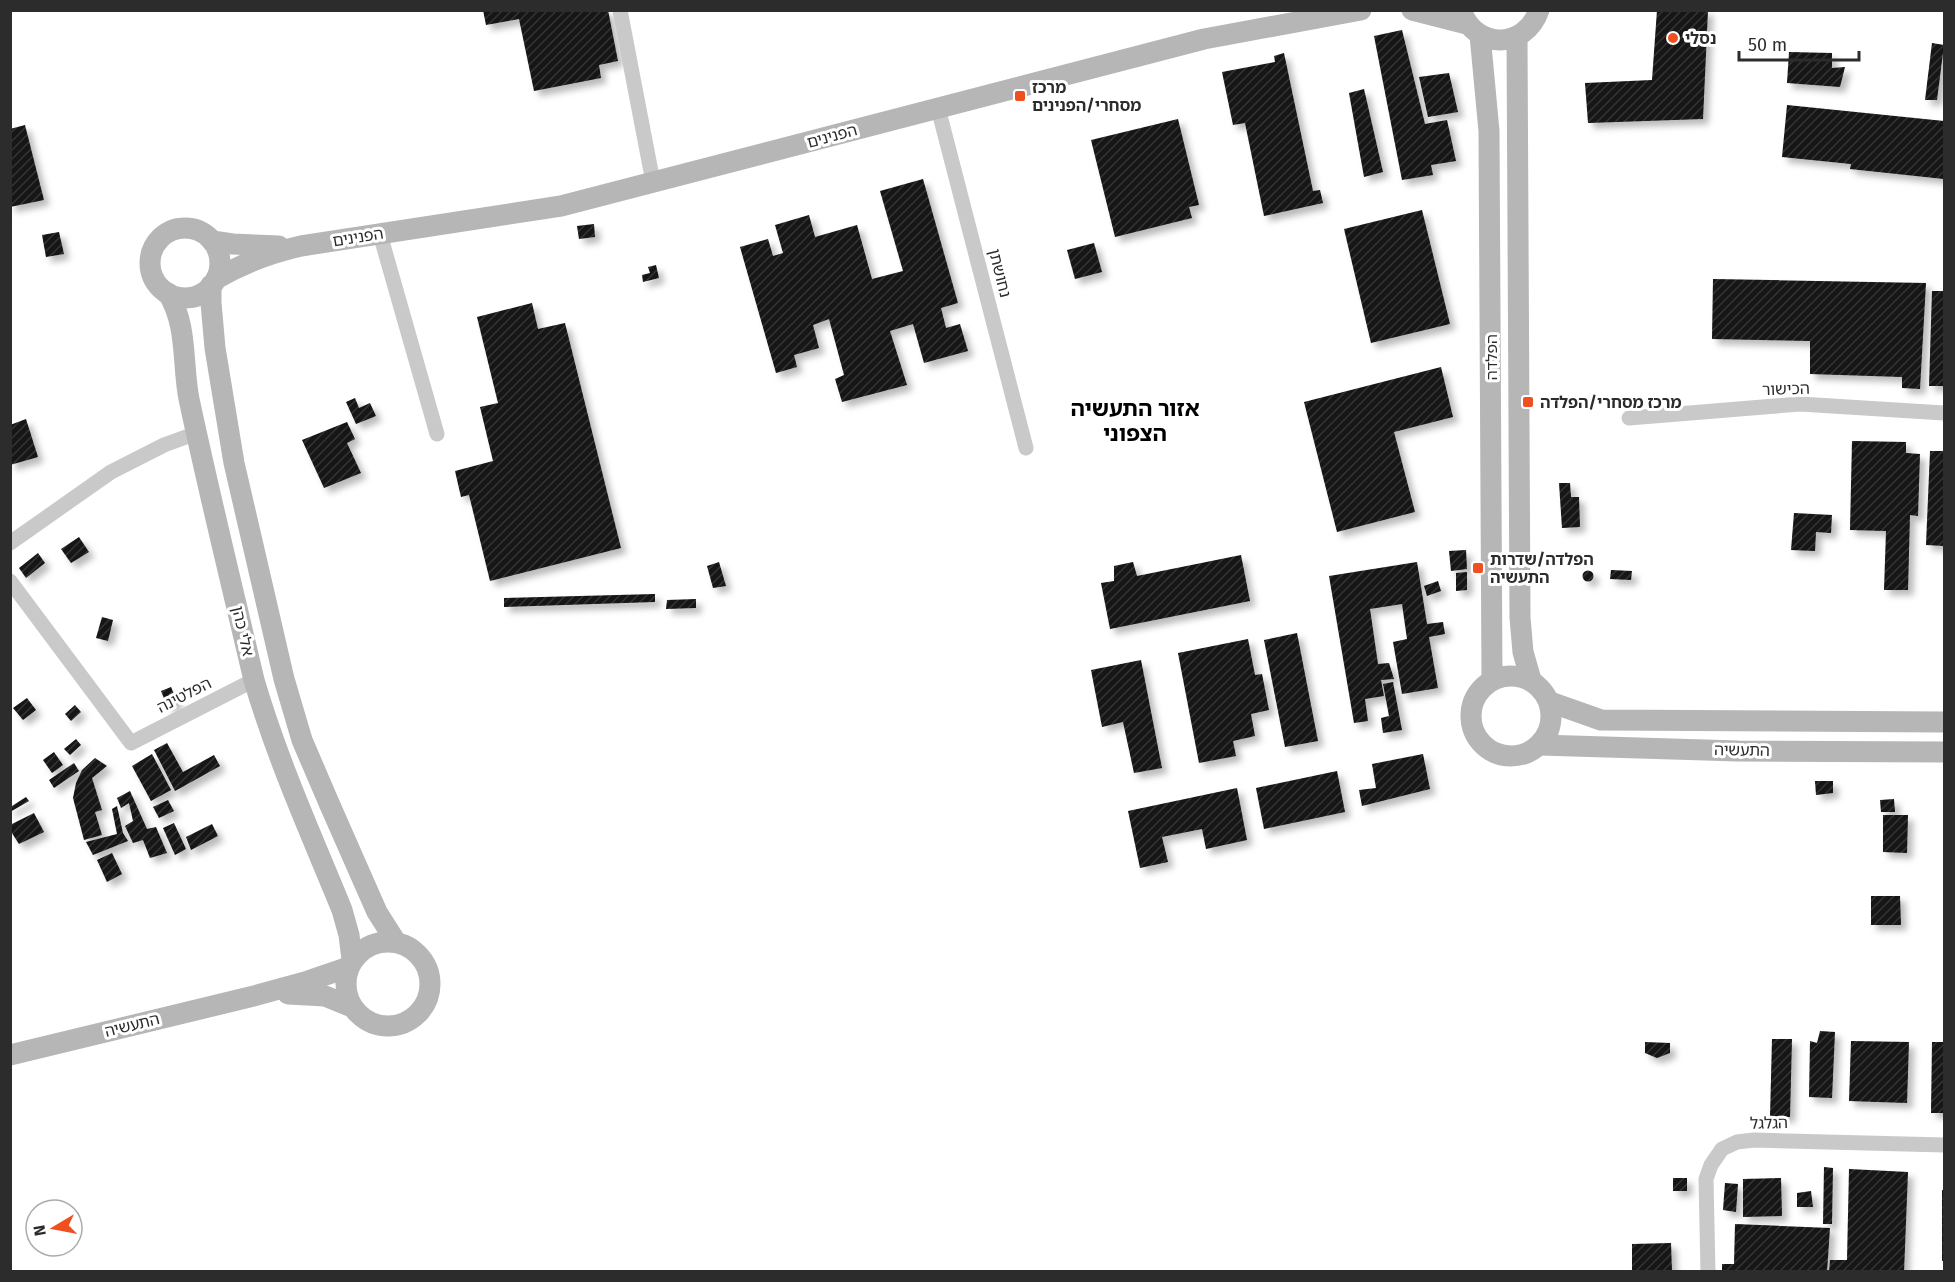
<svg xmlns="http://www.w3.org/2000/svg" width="1955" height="1282" viewBox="0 0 1955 1282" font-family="'Fira Sans','Noto Sans Hebrew',sans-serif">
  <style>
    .building { fill: url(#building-hatch); filter: url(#shadow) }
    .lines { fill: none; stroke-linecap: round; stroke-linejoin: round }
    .street { stroke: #c9c9c9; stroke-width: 15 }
    .secondary { stroke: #b6b6b6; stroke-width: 21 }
    .poi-dot { fill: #f05020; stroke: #fff; stroke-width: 2 }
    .labels { text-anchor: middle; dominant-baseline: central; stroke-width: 6; stroke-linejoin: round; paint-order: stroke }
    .poi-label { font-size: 16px; font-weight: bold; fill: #2c2c2c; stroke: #fff; text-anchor: start }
    .street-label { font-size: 16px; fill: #2c2c2c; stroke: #fff }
    .district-label { font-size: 22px; font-weight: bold; fill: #000; stroke: #fff }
  </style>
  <defs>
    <pattern id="building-hatch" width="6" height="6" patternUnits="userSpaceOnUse" patternTransform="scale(1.5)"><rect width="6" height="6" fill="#131313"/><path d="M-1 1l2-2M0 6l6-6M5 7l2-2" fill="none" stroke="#363636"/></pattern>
    <filter id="shadow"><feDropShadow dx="5.5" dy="5.5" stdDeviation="3" flood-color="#0004"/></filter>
  </defs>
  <rect width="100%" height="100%" fill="#fff"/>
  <g class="building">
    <path d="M483,10H608L618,61L599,65L601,78L534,91L519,19L486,25Z"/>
    <path d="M1657,10H1708L1703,119L1588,123L1585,83L1652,80Z"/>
    <path d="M1402,30L1425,124L1447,120L1456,161L1431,165L1433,175L1402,180L1374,36Z"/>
    <path d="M1932,43L1944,45L1937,100H1925Z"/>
    <path d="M1789,52L1832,53V68L1845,67L1840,87L1787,83Z"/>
    <path d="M1284,53L1313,191L1320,190L1323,203L1264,216L1245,123L1233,125L1222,72L1275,62L1274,56Z"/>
    <path d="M1449,73L1458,112L1428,117L1419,77Z"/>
    <path d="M1364,89L1383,172L1364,177L1349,93Z"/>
    <path d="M1787,105L1944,121V179L1850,169L1851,164L1782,157Z"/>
    <path d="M1178,119L1199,205L1189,207L1192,218L1115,237L1091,140Z"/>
    <path d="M25,125L44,200L10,207V129Z"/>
    <path d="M923,179L958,303L941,308L946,328L960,324L968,351L924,363L913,324L890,331L907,385L842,402L835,379L844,375L829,319L813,325L819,348L794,355L797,367L776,373L740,247L768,239L773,256L783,253L775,225L809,215L815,237L857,225L872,279L903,271L880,191Z"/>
    <path d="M1422,210L1450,324L1371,343L1344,229Z"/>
    <path d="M594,224L595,237L579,239L577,226Z"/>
    <path d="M59,232L64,254L46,257L42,235Z"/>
    <path d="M1094,243L1102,272L1075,279L1067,250Z"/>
    <path d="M656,265L659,278L643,282L642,275L650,273L648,267Z"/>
    <path d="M1713,279L1926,283L1920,389L1902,388V377L1810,374V341L1712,339Z"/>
    <path d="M1932,291H1944V386H1929Z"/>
    <path d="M532,303L538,329L565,323L621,548L490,581L469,495L461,497L455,471L493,461L480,407L498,403L477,317Z"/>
    <path d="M1441,367L1453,417L1394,432L1415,512L1337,532L1304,402Z"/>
    <path d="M355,398L359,408L370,403L376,416L356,424L346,402Z"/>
    <path d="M26,419L38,457L10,465V425Z"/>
    <path d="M347,422L355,439L347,443L361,473L324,488L302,440Z"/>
    <path d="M1852,441L1906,442V453L1920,454L1918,516L1910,515L1908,590H1884L1886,531L1850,530Z"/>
    <path d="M1930,451H1944V546L1926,545Z"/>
    <path d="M1559,483H1570L1571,497H1579L1580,527L1562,528Z"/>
    <path d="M1794,513L1832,515L1831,533L1816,532L1815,551L1791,550Z"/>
    <path d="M79,537L89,552L71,563L61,549Z"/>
    <path d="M1466,550L1467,569L1451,571L1449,551Z"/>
    <path d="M38,553L45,563L26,578L19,568Z"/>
    <path d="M1241,555L1250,601L1110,629L1101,583L1114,581V566L1133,562L1137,576Z"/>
    <path d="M719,562L726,586L713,588L707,566Z"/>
    <path d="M1417,562L1427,624L1443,622L1445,634L1429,637L1438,688L1402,694L1393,642L1407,639L1402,604L1370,609L1378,664L1389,663L1394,679L1381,680L1384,696L1365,699L1368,721L1354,723L1329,576Z"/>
    <path d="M1611,570L1632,571L1631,580L1610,579Z"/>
    <circle cx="1588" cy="576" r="5.5"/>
    <path d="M1467,572V590L1456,591V573Z"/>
    <path d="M1438,581L1441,591L1427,596L1424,586Z"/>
    <path d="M655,594V602L504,607V598Z"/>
    <path d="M696,599V608L666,609L667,600Z"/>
    <path d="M102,617L113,620L108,641L96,638Z"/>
    <path d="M1297,633L1318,741L1285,747L1264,640Z"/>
    <path d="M1248,639L1255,675L1262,674L1269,710L1251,714L1255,736L1233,741L1236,756L1199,763L1178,653Z"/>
    <path d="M1141,660L1162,768L1134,773L1123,722L1102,727L1091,670Z"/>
    <path d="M1393,682L1402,730L1383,733L1381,718L1389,716L1383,684Z"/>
    <path d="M171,687L178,703L168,708L161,691Z"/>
    <path d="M27,698L36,710L23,720L13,708Z"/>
    <path d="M75,705L81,712L71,721L65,714Z"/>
    <path d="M76,739L81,745L70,755L64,749Z"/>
    <path d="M167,743L183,772L214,755L220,766L175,791L154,750Z"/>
    <path d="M54,752L63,765L52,773L43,760Z"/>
    <path d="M152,754L171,790L151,801L132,766Z"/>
    <path d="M1423,754L1430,789L1362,806L1359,790L1376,788L1372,764Z"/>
    <path d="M95,758L107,766L92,778L102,810L95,812L102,835L84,840L73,798L76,783L82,770Z"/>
    <path d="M74,763L79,771L54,788L49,780Z"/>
    <path d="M1337,771L1345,812L1264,829L1256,788Z"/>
    <path d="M1815,781H1833V793L1816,795Z"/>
    <path d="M1237,788L1247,840L1206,849L1202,829L1162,837L1168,862L1140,868L1128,811Z"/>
    <path d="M130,791L147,829L156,827L167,853L150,858L143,840L133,843L125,826L133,821L129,803L121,808L117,798Z"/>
    <path d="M26,797L29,801L10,812V803L12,806Z"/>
    <path d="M1894,799L1895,812H1881L1880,800Z"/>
    <path d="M168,800L174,811L159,818L153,807Z"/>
    <path d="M117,806L123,833L128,841L93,855L86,842L117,834L112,809Z"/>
    <path d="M34,813L44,832L19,844L10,830V825Z"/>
    <path d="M1883,815H1908L1907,853L1883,852Z"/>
    <path d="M174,823L186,849L175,855L163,828Z"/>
    <path d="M212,824L218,836L191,850L186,837Z"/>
    <path d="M112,853L122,874L107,882L97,860Z"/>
    <path d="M1871,896H1900L1901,925H1871Z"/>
    <path d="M1820,1031L1835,1032L1832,1098L1809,1097L1810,1041L1817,1043Z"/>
    <path d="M1772,1039H1792L1790,1117H1770Z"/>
    <path d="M1851,1041L1909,1042L1907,1103L1849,1101Z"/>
    <path d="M1645,1042L1670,1043V1053L1657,1058L1645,1053Z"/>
    <path d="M1932,1042H1944V1113H1931Z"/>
    <path d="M1824,1167L1833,1168L1832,1224H1823Z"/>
    <path d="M1849,1169L1908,1172L1904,1272H1829L1830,1260H1847Z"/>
    <rect x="1673" y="1178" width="14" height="13"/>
    <path d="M1781,1178L1782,1216L1743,1217V1179Z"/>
    <path d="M1725,1183L1738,1184L1736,1212L1723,1210Z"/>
    <rect x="1942" y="1190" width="2" height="71"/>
    <path d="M1811,1191L1813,1207H1797V1193Z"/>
    <path d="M1735,1224L1830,1228L1827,1272H1722V1264H1734Z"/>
    <path d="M1671,1243L1672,1272H1632V1244Z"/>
  </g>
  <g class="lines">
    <g class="street">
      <path d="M620,10L653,182"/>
      <path d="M938,108L1026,448"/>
      <path d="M380,234L437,434"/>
      <path d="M1629,418L1800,404L1944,413"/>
      <path d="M10,543L111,472L164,445L197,433"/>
      <path d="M10,581L131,743L254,680"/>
      <path d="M1708,1272L1706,1179L1711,1165L1722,1149L1737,1142L1754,1140L1944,1145"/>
    </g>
    <g class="secondary">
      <path d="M1412,10L1467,24"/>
      <path d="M1461,10C1475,50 1525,50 1539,10"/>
      <path d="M1480,35L1489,131L1492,680"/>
      <path d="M1517,37L1520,618L1523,652L1531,680"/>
      <circle cx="185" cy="263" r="35"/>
      <path d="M212,241L233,244L279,246"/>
      <path d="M216,279C243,263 270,253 301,246L561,206L1204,39L1361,10"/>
      <path d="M211,285V303L215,348L234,463L284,679L302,740L329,803L377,912L396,942"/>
      <path d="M168,293C188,326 182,364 189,399C209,493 232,586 254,680C277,759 311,834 342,910L349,935L352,960"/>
      <circle cx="1511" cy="716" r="40"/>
      <path d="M1550,702L1601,720L1944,722"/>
      <path d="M1540,745L1738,751L1944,752"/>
      <circle cx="388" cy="984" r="42"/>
      <path d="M288,994L325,996L352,1007"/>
      <path d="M10,1055L254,996L308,981L349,967"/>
    </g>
  </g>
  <g class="poi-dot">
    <circle cx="1673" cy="38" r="6"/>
    <rect x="1014" y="90" width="12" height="12" rx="3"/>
    <rect x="1522" y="396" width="12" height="12" rx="3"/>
    <rect x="1472" y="562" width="12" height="12" rx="3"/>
  </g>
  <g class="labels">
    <g class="poi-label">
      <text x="1685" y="38">נסלי</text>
      <text x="1032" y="87">מרכז<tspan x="1032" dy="18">מסחרי/הפנינים</tspan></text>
      <text x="1540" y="402">מרכז מסחרי/הפלדה</text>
      <text x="1490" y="559">הפלדה/שדרות<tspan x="1490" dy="18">התעשיה</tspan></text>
    </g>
    <g class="street-label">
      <text transform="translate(832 136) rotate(-15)">הפנינים</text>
      <text transform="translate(358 237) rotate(-9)">הפנינים</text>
      <text transform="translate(1000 273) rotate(76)">נחושתן</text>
      <text transform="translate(1491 357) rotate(-90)">הפלדה</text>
      <text transform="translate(1786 389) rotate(-2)">הכישור</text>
      <text transform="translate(243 631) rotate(77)">אלי כהן</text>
      <text transform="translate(184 695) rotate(-27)">הפלטינה</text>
      <text transform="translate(1742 750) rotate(1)">התעשיה</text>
      <text transform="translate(132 1025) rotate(-14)">התעשיה</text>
      <text transform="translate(1769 1123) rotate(-1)">הגלגל</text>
    </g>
    <g class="district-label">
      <text x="1135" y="408">אזור התעשיה<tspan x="1135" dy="25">הצפוני</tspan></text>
    </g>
  </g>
  <rect width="1955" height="1282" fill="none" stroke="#2c2c2c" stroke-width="24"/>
  <g transform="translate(54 1228) rotate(260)"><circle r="28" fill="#ffffff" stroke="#ababab" stroke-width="1.5"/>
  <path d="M0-4.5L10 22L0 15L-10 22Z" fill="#f05020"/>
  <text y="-9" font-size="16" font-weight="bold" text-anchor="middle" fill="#2c2c2c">N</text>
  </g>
  <path d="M1739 51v9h120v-9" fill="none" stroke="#2c2c2c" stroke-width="3"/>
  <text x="1748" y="51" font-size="18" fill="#2c2c2c" stroke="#ffffff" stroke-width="4.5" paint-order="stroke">50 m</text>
</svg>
